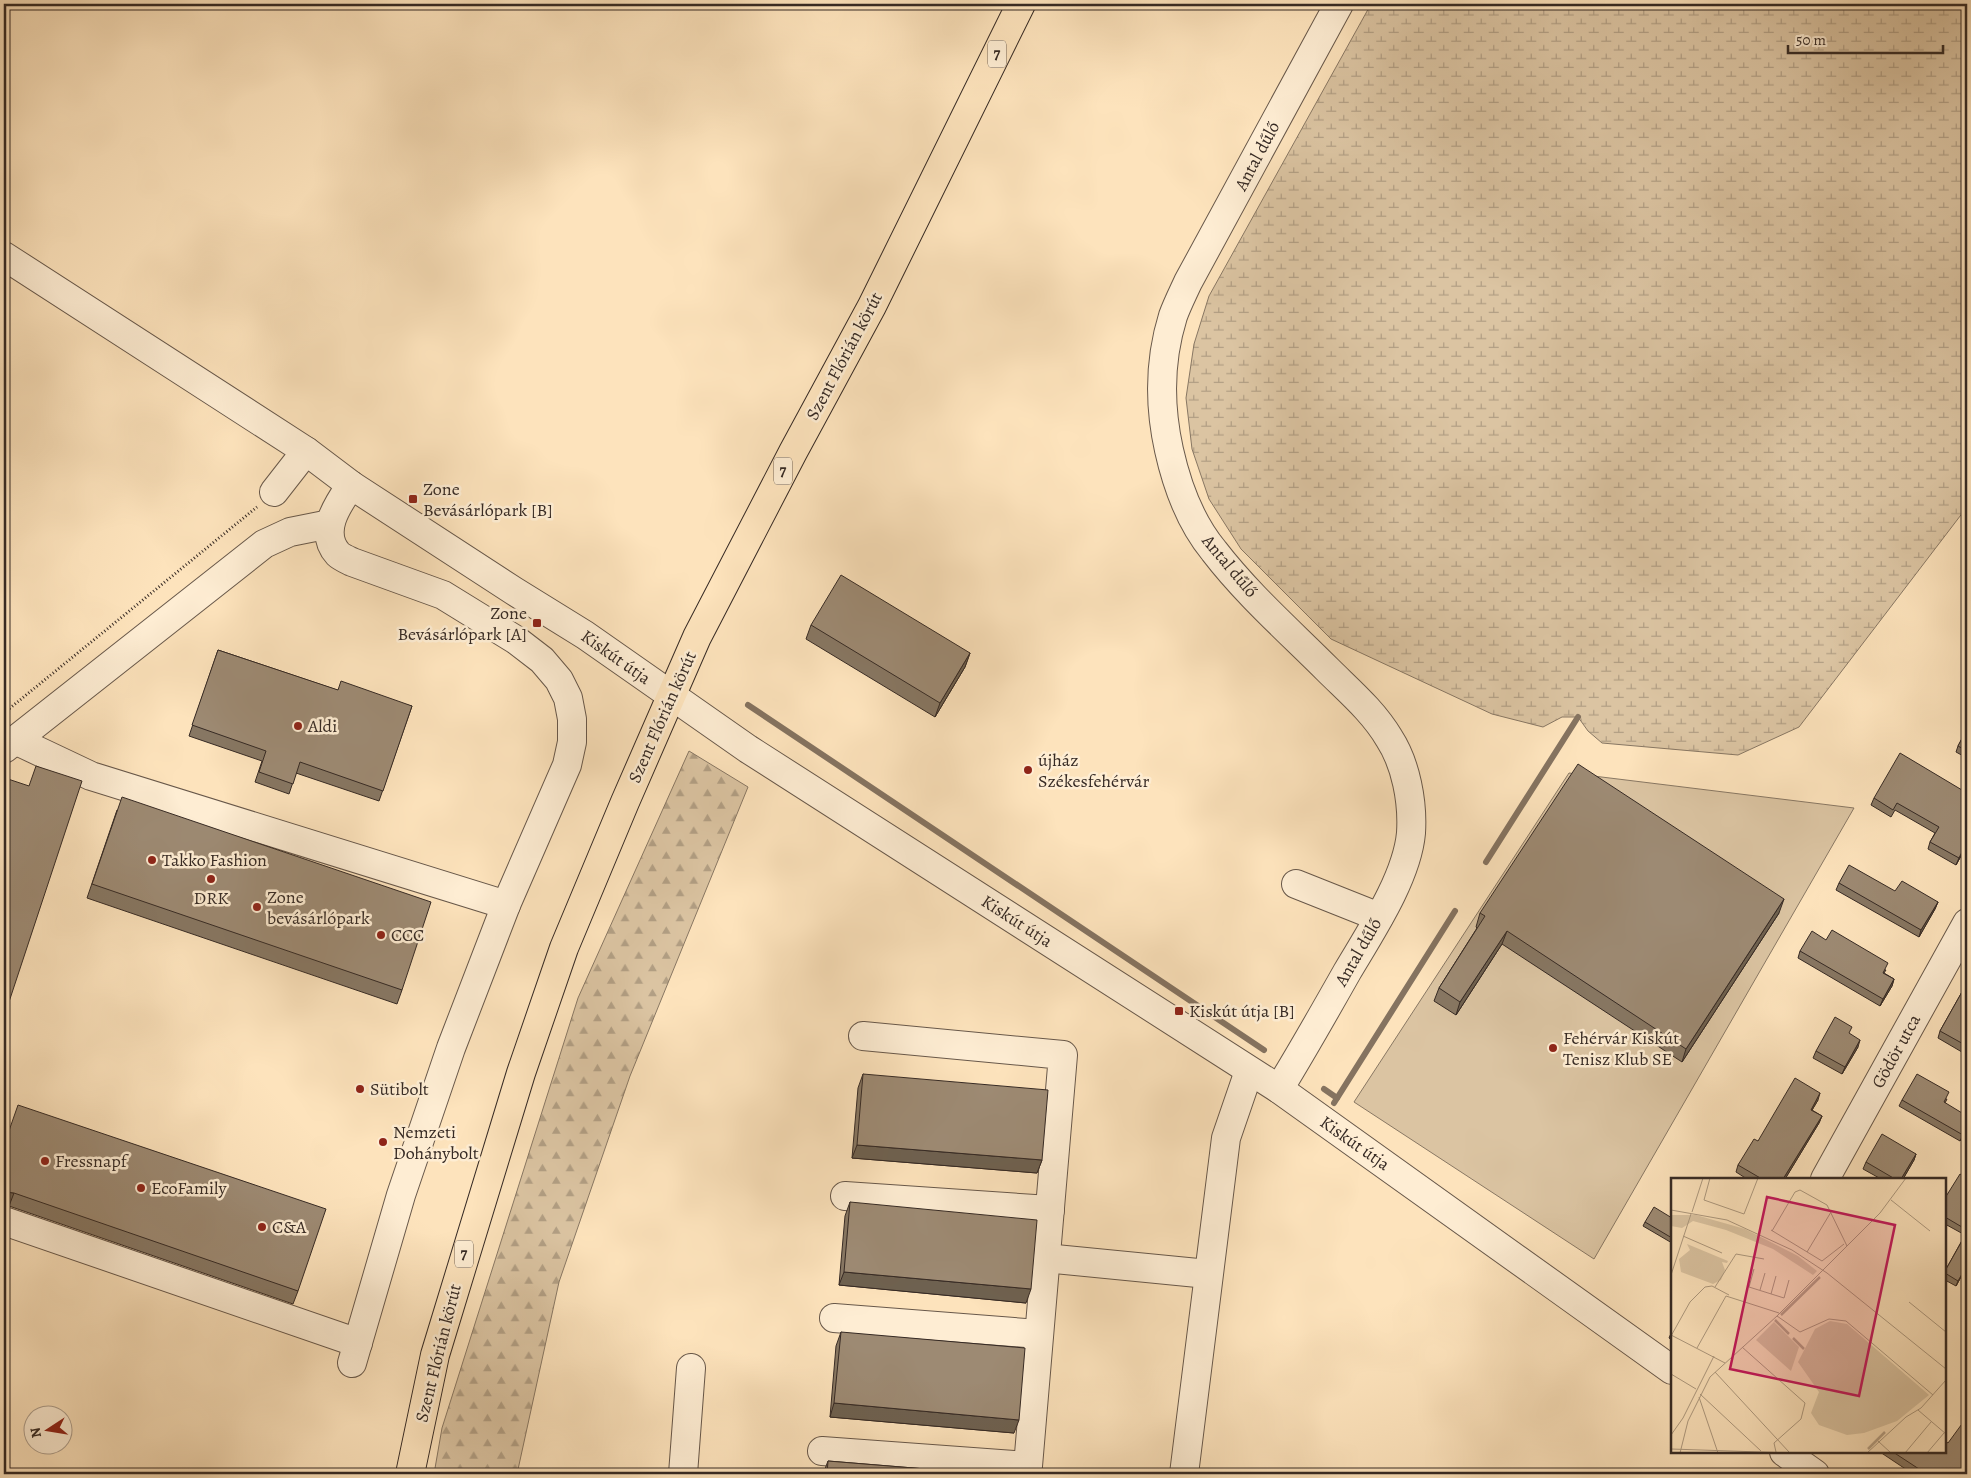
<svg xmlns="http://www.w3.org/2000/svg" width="1971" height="1478" viewBox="0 0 1971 1478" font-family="Alegreya,serif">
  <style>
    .forest { fill: url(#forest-firs); stroke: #887763 }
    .wetland { fill: url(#wetland-marsh); stroke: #887763 }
    .garden { fill: #dbc4a2; stroke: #887763 }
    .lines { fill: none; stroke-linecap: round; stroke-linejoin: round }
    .stream { stroke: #857360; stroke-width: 6 }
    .minor-casing { stroke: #68584a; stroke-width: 30 }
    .major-casing { stroke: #362a24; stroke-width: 30 }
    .path { stroke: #362a24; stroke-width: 3; stroke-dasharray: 1 2.5; stroke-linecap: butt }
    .minor { stroke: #feedd3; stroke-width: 28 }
    .major { stroke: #fde3bc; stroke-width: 28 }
    .wall { fill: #877763; stroke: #362a24 }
    .shaded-wall { fill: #6e6150; stroke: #362a24 }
    .building { fill: #9d8a73; stroke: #362a24 }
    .poi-dot { fill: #8f2418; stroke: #feedd3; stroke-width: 2 }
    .labels { text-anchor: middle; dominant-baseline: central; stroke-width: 5; stroke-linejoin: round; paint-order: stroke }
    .shield { fill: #feedd3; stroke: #726458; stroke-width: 1 }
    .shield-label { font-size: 16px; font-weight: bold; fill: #362a24 }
    .street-label { font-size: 18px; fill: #362a24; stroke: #feedd3 }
    .poi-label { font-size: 18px; fill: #362a24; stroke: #feedd3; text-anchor: start }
    .inset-river { fill: none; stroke: #b9a488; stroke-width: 2.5 }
    .inset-road { fill: none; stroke: #ad997f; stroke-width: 1 }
    .view { fill: #c2185b; fill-opacity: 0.15; stroke: #c2185b; stroke-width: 2.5 }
    .inset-edge { fill: none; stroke: #362a24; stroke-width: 2.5 }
  </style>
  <defs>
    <pattern id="forest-firs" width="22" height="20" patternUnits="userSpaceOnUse" patternTransform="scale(1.25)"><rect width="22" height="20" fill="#dbc4a2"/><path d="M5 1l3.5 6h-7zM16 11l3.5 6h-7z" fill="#b29f84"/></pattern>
    <pattern id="wetland-marsh" width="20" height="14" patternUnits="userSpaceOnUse" patternTransform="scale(1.25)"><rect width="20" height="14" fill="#dbc4a2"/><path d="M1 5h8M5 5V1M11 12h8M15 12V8" fill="none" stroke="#b29f84"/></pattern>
  </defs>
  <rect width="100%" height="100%" fill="#fde3bc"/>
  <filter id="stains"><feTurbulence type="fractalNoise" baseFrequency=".004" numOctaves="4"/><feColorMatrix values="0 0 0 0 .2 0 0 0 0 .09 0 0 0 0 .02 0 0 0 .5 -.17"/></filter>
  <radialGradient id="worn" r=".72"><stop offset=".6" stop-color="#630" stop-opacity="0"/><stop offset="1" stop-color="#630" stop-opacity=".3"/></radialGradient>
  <path class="forest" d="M689,751L748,787L630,1076L559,1282L517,1474H434L442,1428L578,998Z"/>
  <path class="wetland" d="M1371,4H1967V507L1799,727L1738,755L1602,743L1588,731L1578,717H1562L1543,727L1492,714L1331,639L1241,549L1209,499L1192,449L1186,398L1194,344L1209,296Z"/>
  <path class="garden" d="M1569,773L1854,808L1594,1259L1354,1102Z"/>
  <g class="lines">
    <g class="stream">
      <path d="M748,705L1264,1050"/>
      <path d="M1486,862L1578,717"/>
      <path d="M1324,1089L1337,1098"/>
      <path d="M1334,1103L1455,911"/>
    </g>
    <g class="minor-casing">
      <g id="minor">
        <path d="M4,256L306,451L351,485L514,591L585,635L748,749L1279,1089L1672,1370"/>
        <path d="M351,485C338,504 318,532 338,554C341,557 348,560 352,562L443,595L516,640L542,660L559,680L568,698L572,719V742L567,765L506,905L451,1048L401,1195L352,1363"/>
        <path d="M274,492L306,451"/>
        <path d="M15,740L91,776L506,905"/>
        <path d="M4,749L264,544L290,532L330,524"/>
        <path d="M1296,884L1379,917"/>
        <path d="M1279,1089C1303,1050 1325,1011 1347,972C1370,933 1407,878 1411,833C1413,802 1406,764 1389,738C1373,711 1349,691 1327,669C1289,631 1247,594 1214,551C1190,522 1177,486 1169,450C1159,405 1159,361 1173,316C1177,305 1183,293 1188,282L1339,4"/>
        <path d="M1825,1179L1967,923"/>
        <path d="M845,1196L1050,1210"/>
        <path d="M4,1221L358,1343"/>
        <path d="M1045,1258L1208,1274"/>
        <path d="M834,1318L1039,1334"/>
        <path d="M822,1451L1028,1466L1063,1055L863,1036"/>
        <path d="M1784,1452L1815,1474"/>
        <path d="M683,1474L691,1368"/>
        <path d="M1184,1474L1226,1138L1249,1071"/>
      </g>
    </g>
    <g class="major-casing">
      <path id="major" d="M410,1474L435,1355L521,1073L564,948L625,802L697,637L793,452L872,306L1021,4"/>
    </g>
    <path class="path" d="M4,713L257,507"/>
    <use href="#minor" class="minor"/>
    <use href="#major" class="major"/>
  </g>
  <g class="wall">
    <path d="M811,625L970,653L965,667L935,717L806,639Z"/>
    <path d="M218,650L337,690L412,706L379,801L296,773L289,794L255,782L262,761L189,736Z"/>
    <path d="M1967,729V758L1956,752L1958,746Z"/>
    <path d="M1967,793V847H1966L1956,865L1928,849L1930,842L1935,833L1895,810L1891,817L1871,805L1874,798Z"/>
    <path d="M117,810L402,990L397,1004L87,898Z"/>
    <path d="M1839,883L1938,902L1935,909L1919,937L1836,890Z"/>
    <path d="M1480,913H1779L1682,1062L1502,944L1456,1015L1434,1001L1439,988L1477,928L1476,927Z"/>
    <path d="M1800,951L1886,970L1884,973L1894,979L1892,986L1880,1006L1798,958Z"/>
    <path d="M1967,983V1055L1938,1038L1940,1031Z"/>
    <path d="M1850,1034L1858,1047L1842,1074L1813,1058L1816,1051Z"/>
    <path d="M863,1074L1042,1160L1037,1173L852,1158L858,1088Z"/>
    <path d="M1947,1099L1945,1103L1967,1129L1960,1141L1899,1106L1902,1100Z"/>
    <path d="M1818,1100L1812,1110L1822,1116L1819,1123L1785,1179H1747L1736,1172L1738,1165L1758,1141Z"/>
    <path d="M4,1144L298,1291L293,1304L9,1206Z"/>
    <path d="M1916,1154L1914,1160L1903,1179H1881L1863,1169L1866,1162Z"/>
    <path d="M1967,1178V1266L1956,1286L1945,1280V1271L1965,1235L1945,1224V1198Z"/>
    <path d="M850,1202L1026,1303L839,1285L845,1216Z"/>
    <path d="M1672,1218V1243L1643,1226L1645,1222Z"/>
    <path d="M1672,1331V1340L1669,1338Z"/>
    <path d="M841,1332L1014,1433L830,1417L836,1346Z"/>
    <path d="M1948,1443L1967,1474H1913L1880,1452H1945Z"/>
    <path d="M828,1461L987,1474H823Z"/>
  </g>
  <g class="shaded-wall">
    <path d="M970,653L965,667L935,717L940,703Z"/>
    <path d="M1967,842L1966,847L1956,865L1959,858Z"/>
    <path d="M1784,899L1779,913L1682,1062L1686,1049Z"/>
    <path d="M1938,902L1935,909L1919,937L1921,930Z"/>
    <path d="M1507,931L1502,944L1456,1015L1460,1002Z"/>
    <path d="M1894,979L1892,986L1880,1006L1883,999Z"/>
    <path d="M1860,1040L1858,1047L1842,1074L1845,1067Z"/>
    <path d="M1820,1093L1818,1100L1808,1117L1811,1110Z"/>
    <path d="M1822,1116L1819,1123L1785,1179H1783Z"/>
    <path d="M1967,1126V1129L1960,1141L1963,1135Z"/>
    <path d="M857,1145L1042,1160L1037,1173L852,1158Z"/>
    <path d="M1916,1154L1914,1160L1903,1179H1901Z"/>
    <path d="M6,1192L14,1193L9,1206H4V1193Z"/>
    <path d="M1967,1265V1266L1956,1286L1958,1281Z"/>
    <path d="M844,1272L1031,1289L1026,1303L839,1285Z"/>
    <path d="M834,1403L1019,1420L1014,1433L830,1417Z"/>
  </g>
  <g class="building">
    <path d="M841,575L970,653L940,703L811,625Z"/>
    <path d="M218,650L338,690L341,681L412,706L383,791L300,762L293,784L259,772L266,751L192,725Z"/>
    <path d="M1967,729V751L1958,746Z"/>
    <path d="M1900,753L1967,793V842L1959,858L1930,842L1939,827L1897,803L1893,810L1874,798Z"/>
    <path d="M1578,764L1784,899L1686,1049L1507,931L1460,1002L1439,988L1485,916L1480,913Z"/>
    <path d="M36,766L82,781L4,1017V792L8,779L29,786Z"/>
    <path d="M122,797L431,902L402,990L92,884Z"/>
    <path d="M1849,865L1895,891L1902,881L1938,902L1921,930L1839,883Z"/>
    <path d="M1832,930L1888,963L1883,973L1894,979L1883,999L1800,951L1812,931L1826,940Z"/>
    <path d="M1967,983V1046L1940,1031Z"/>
    <path d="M1835,1017L1852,1027L1849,1033L1860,1040L1845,1067L1816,1051Z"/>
    <path d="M863,1074L1048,1090L1042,1160L857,1145Z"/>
    <path d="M1917,1074L1949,1092L1944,1102L1967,1116V1126L1963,1135L1902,1100Z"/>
    <path d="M1795,1078L1820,1093L1811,1110L1822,1116L1783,1179H1762L1738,1165L1754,1139L1758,1141Z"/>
    <path d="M18,1105L326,1209L298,1291L14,1193L6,1192L4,1193V1145Z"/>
    <path d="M1882,1134L1916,1154L1901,1179H1895L1866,1162Z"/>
    <path d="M1960,1174L1967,1178V1230L1945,1217V1198Z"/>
    <path d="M850,1202L1037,1220L1031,1289L844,1272Z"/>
    <path d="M1654,1207L1672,1218V1238L1645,1222Z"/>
    <path d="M1967,1232V1265L1958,1281L1945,1273V1271Z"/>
    <path d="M841,1332L1025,1348L1019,1420L834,1403Z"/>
    <path d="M1967,1417V1474H1926L1919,1469L1893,1452H1945V1441L1948,1443Z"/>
    <path d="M828,1461L987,1474H827Z"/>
  </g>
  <g class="poi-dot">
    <rect x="408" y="494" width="10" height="10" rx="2.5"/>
    <rect x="532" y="618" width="10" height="10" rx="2.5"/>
    <circle cx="298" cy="726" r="5"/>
    <circle cx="1028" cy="770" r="5"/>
    <circle cx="152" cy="860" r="5"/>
    <circle cx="211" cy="879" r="5"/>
    <circle cx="257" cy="907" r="5"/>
    <circle cx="381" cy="935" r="5"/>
    <rect x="1174" y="1006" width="10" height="10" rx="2.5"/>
    <circle cx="1553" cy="1048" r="5"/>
    <circle cx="360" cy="1089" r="5"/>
    <circle cx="383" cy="1142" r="5"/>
    <circle cx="45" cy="1161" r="5"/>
    <circle cx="141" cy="1188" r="5"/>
    <circle cx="262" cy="1227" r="5"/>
  </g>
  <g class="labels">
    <g class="shield">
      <rect x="988" y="40.5" width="18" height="27" rx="4"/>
      <rect x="774" y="457.5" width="18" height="27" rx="4"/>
      <rect x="455" y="1240.5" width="18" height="27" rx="4"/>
    </g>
    <g class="shield-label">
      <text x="997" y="54">7</text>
      <text x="783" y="471">7</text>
      <text x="464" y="1254">7</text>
    </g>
    <g class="street-label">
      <text transform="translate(1257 156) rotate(-62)">Antal dűlő</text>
      <text transform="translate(844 356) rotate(-62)">Szent Flórián körút</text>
      <text transform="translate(1230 566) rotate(50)">Antal dűlő</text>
      <text transform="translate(616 657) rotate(35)">Kiskút útja</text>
      <text transform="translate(662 717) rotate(-66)">Szent Flórián körút</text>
      <text transform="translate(1017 921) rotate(33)">Kiskút útja</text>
      <text transform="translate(1358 952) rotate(-60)">Antal dűlő</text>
      <text transform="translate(1896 1051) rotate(-61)">Gödör utca</text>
      <text transform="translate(1355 1143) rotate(35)">Kiskút útja</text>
      <text transform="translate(438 1353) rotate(-76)">Szent Flórián körút</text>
    </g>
    <g class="poi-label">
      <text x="423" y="489">Zone<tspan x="423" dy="21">Bevásárlópark [B]</tspan></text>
      <text x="527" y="613" text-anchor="end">Zone<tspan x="527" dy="21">Bevásárlópark [A]</tspan></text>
      <text x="308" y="726">Aldi</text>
      <text x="1038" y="760">újház<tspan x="1038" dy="21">Székesfehérvár</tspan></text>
      <text x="162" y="860">Takko Fashion</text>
      <text x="267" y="897">Zone<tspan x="267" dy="21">bevásárlópark</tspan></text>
      <text x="211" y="898" text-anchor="middle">DRK</text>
      <text x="391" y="935">CCC</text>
      <text x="1189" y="1011">Kiskút útja [B]</text>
      <text x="1563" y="1038">Fehérvár Kiskút<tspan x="1563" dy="21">Tenisz Klub SE</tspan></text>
      <text x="370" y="1089">Sütibolt</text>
      <text x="393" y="1132">Nemzeti<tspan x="393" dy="21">Dohánybolt</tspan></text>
      <text x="55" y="1161">Fressnapf</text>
      <text x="151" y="1188">EcoFamily</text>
      <text x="272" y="1227">C&amp;A</text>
    </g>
  </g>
  <g transform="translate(1671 1178)">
    <rect width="275" height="275" fill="#fde3bc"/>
    <path d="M0,37H25L74,51L127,78L146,93L142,97L102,71L55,52L22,43L11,50L0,48Z" fill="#dbc4a2"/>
    <path d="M159,143L176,146L258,217L226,243L193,255L176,257L148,247L140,235L148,214L127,184L144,151Z" fill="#dbc4a2"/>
    <path d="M16,66L57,83L56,85L51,84L54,92L50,102L42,106L10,94L8,81L19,72ZM103,144L128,169L120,193L85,162Z" fill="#dbc4a2"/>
    <path class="inset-river" d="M110,137L149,99M104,142L118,156M122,160L133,171M197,271L214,254"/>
    <path class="inset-road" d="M39,0L33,22L73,36L87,0M220,22L259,53M0,32L56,42L121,72L156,95L275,191M21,34L32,0M100,52L151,83L173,66M101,53L124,14L129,12L156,27L176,68M12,58L51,75M136,74L160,34M83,91L78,109L113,120L118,102M0,97L20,36M44,109L65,76L93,81M89,112L94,95M100,116L105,98M238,124L275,154M106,138L129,154L158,141L175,143L262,217M0,157L54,185M0,158L19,124L34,109L41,108L58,117M71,169L134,225L130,241L103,265L105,274M26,170L55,118L108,135M44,194L118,274M0,196L25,211M29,216L90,273M28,219L47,275M247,232L275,256M0,257L12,240L43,178M207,263L220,275M0,271L119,275M9,275L17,243L39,199L106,138L209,35L235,0M196,275L235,239L250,230L275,202M234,275L260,244M256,275L273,255"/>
    <path class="view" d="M96,19L224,47L188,218L59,191Z"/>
    <rect width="275" height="275" class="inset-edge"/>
  </g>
  <rect width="1971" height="1478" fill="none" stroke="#fde3bc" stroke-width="20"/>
  <rect x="5" y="5" width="1961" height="1468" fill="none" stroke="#362a24" stroke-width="2.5"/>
  <rect x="10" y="10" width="1951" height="1458" fill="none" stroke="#362a24"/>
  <g transform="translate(48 1430) rotate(258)"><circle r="24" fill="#feedd3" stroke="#ae9f8d"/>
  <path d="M0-4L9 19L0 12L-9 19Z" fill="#8f2418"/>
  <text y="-8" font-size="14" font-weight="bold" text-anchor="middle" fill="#362a24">N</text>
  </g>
  <path d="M1788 45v8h155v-8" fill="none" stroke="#362a24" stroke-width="2.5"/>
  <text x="1796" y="45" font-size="15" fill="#362a24" stroke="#feedd3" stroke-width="4" paint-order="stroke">50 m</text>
  <rect width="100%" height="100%" filter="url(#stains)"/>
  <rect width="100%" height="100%" fill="url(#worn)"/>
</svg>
